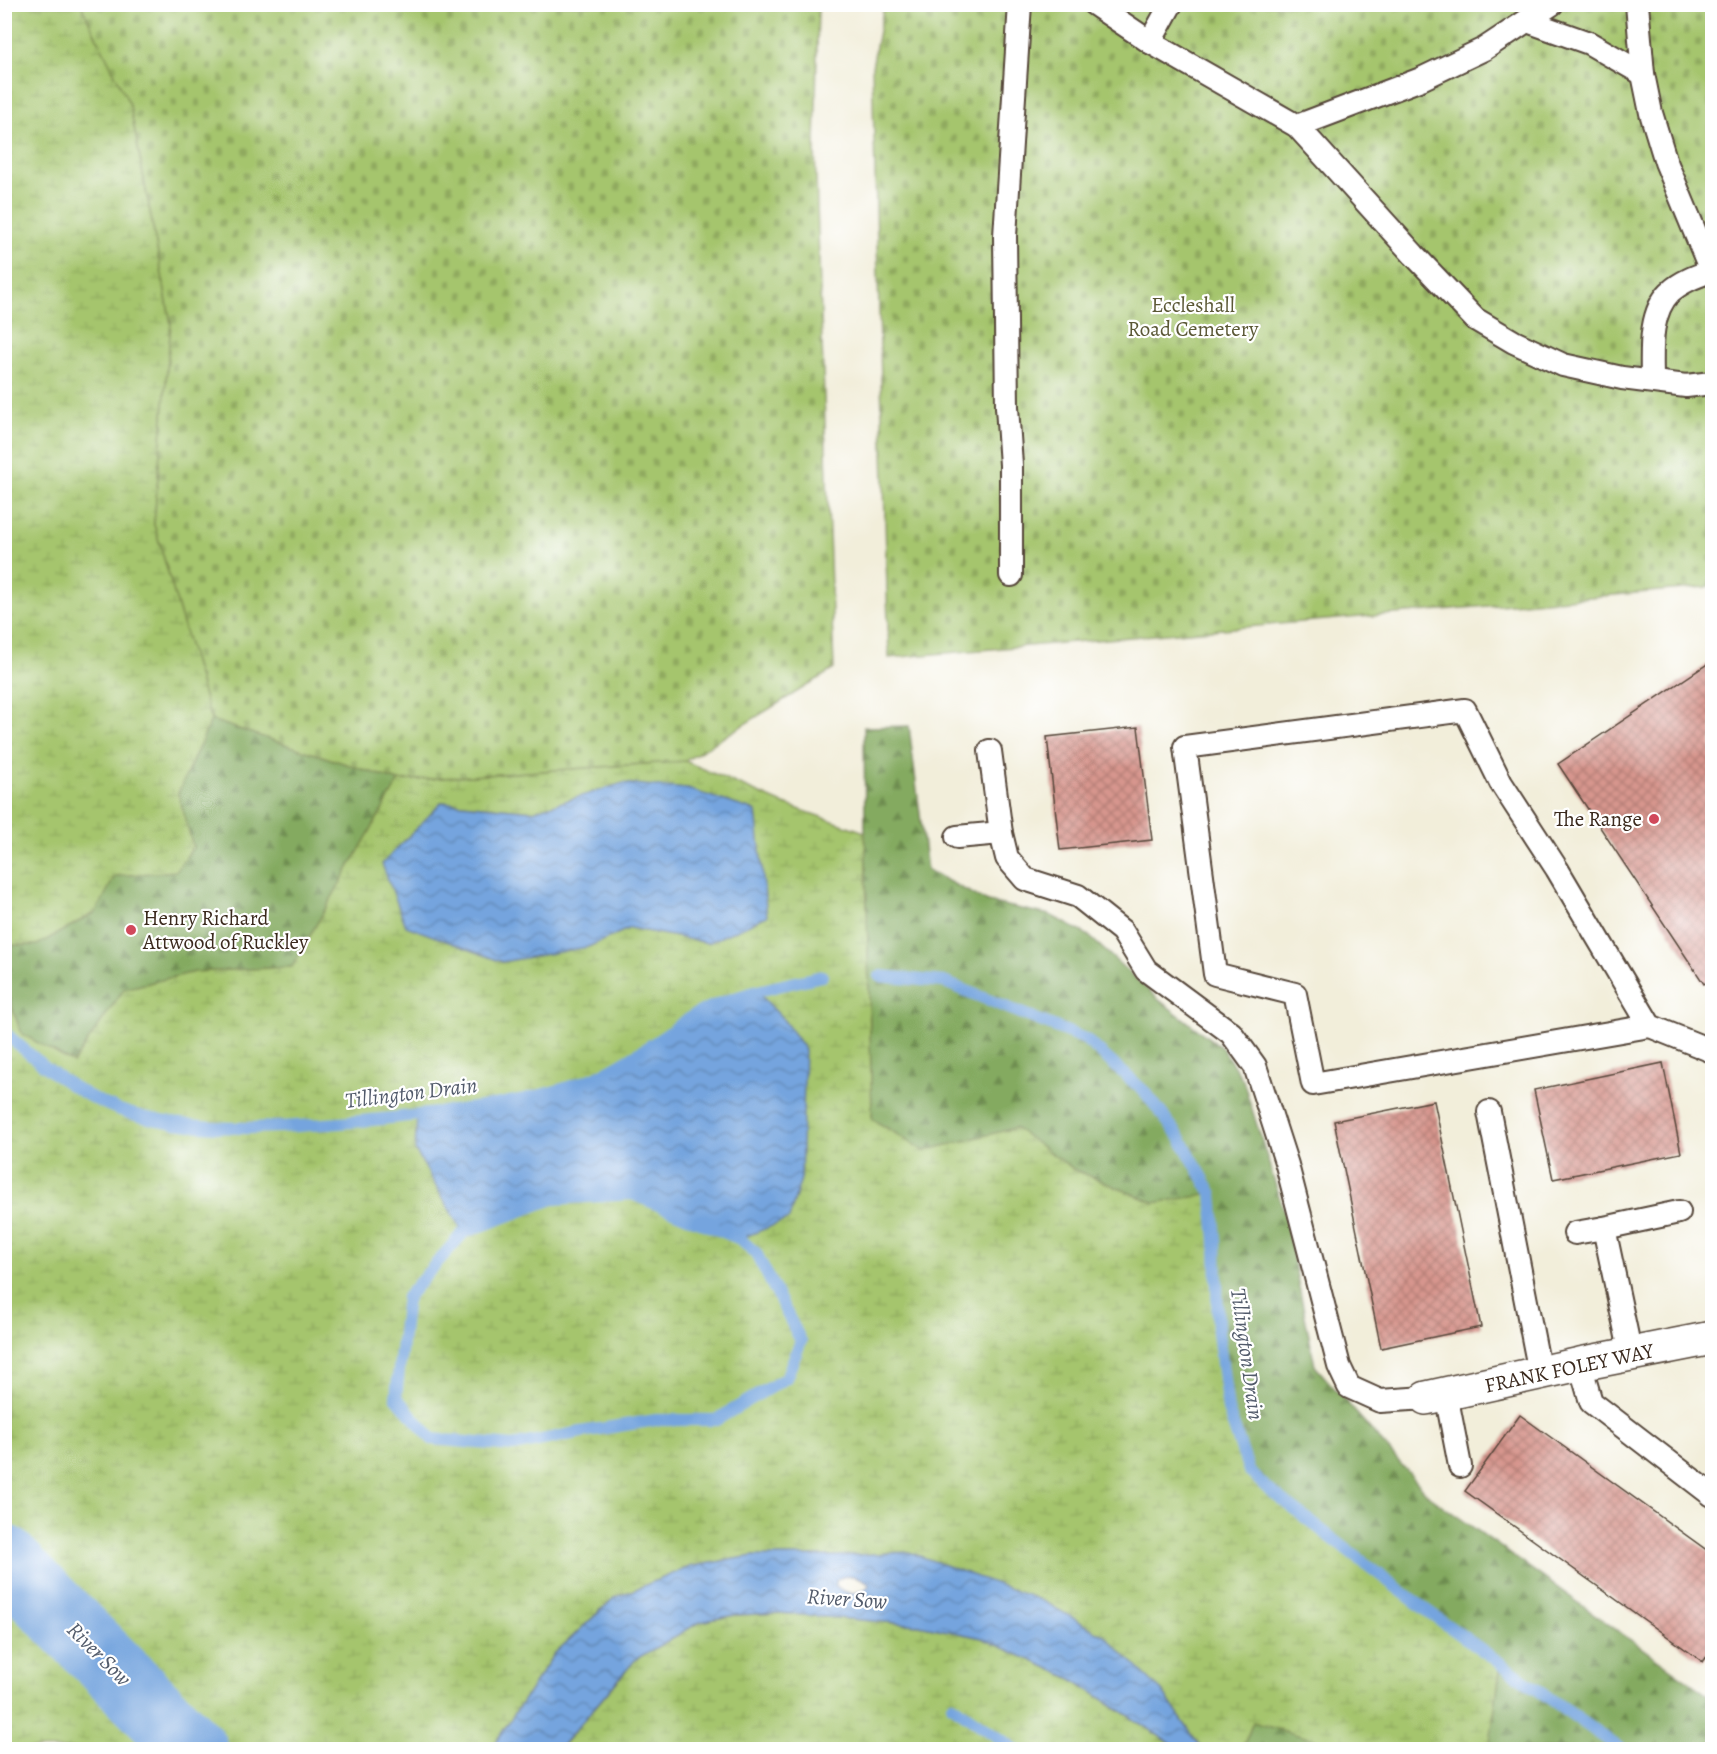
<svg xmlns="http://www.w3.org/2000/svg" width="1717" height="1754" viewBox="0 0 1717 1754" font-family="Alegreya,serif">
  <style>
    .forest { fill: url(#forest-firs); stroke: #606a3f; stroke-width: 1.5 }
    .wetland { fill: url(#wetland-marsh); stroke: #707846; stroke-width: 1.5; fill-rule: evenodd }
    .cemetery { fill: url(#cemetery-stones); stroke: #707846; stroke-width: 1.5 }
    .water { fill: url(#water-waves); stroke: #58677e; stroke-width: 1.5; fill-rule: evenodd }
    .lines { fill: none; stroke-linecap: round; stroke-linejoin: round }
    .stream { stroke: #75a4de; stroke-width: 12 }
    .river { stroke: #75a4de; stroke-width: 68 }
    .building { fill: url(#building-cross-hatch) }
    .lane-casing { stroke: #56473a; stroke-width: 26 }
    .street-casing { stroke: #56473a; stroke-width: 36 }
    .lane { stroke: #fff; stroke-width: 22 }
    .street { stroke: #fff; stroke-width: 33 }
    .poi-dot { fill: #d1495b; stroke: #fff; stroke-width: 2 }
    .labels { text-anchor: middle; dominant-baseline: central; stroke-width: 4.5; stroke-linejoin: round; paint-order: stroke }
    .park-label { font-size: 21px; fill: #5b5836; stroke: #fff }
    .poi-label { font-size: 21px; fill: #3b2a1e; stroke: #fff; text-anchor: end }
    .street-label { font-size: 21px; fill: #3b2a1e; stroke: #fff }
    .water-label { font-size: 22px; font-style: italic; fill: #525b6b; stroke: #fff }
  </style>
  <defs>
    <pattern id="forest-firs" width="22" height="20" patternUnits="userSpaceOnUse" patternTransform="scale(1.5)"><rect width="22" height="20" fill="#84aa60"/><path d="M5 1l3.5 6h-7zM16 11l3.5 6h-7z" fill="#6d8b4f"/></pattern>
    <pattern id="wetland-marsh" width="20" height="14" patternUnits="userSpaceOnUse" patternTransform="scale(1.5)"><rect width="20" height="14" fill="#a5c56d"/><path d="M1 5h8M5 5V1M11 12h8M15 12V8" fill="none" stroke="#8fa95e"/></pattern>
    <pattern id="cemetery-stones" width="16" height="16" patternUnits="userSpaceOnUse" patternTransform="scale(1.5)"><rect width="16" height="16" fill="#a5c56d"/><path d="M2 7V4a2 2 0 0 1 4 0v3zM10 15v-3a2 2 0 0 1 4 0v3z" fill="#8fa95e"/></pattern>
    <pattern id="water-waves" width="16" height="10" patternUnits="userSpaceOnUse" patternTransform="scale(1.5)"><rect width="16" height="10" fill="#75a4de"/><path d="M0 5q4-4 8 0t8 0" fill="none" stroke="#6186b3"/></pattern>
    <pattern id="building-cross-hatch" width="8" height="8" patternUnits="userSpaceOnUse" patternTransform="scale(1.5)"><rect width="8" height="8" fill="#d7968e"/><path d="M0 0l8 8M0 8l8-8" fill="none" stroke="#b07b73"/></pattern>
  </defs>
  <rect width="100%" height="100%" fill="#fff"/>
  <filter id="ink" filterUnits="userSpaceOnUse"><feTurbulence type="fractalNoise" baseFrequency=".0167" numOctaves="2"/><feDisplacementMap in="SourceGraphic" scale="12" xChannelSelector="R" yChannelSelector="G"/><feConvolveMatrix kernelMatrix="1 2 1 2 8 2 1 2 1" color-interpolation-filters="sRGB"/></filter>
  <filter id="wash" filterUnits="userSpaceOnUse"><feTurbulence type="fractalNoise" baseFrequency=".008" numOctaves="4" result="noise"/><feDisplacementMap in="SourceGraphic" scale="24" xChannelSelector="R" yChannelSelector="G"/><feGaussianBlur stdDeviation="1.35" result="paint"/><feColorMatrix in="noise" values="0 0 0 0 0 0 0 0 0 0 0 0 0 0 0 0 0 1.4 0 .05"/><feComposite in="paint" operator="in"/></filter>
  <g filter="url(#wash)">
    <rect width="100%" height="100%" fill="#f2eeda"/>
    <g class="forest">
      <path d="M211,720L399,781L292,967L195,972L124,989L73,1063L22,1034L5,988V957L13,945H37L96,912L115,876L176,871L193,847L178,793Z"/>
      <path d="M909,726L927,870L988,902L1050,915L1088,935L1158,999L1222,1048L1243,1080L1284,1212L1315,1366L1429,1496L1709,1696L1712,1701V1749H1489L1501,1663L1426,1610L1269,1490L1249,1471L1228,1410L1218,1332L1216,1241L1212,1194L1155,1203L1075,1170L1015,1128L924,1151L872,1119L865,832L864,727Z"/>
      <path d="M1253,1722L1347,1749L1242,1750Z"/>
    </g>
    <g class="wetland">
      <path d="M5,5H83L130,105L171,323L154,524L211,720L178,793L193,847L176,871L115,876L96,912L37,945H13L5,957Z"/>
      <path d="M685,761L781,803L865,832L872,1119L924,1151L1015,1128L1075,1170L1154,1203L1212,1194L1218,1332L1228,1410L1249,1471L1269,1490L1426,1610L1501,1663L1489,1749H1347L1253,1722L1242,1749H1202L1162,1691L909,1552L837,1556H753L692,1566L614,1598L554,1654L491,1749H5L4,988L22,1034L73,1063L124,989L195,972L292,967L399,781ZM442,802L533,811L708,943L630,928L588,947Z"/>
      <path d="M780,1613L919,1625L982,1638L1072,1679L1179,1749L559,1750L636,1659L700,1622L735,1615Z"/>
    </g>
    <g class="cemetery">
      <path d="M81,5H818L815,150L834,669L685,761L399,781L211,720L154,524L171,323L130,105Z"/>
      <path d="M884,5H1712V585L1706,587L889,658L872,67Z"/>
    </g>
    <g class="water">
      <path d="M623,783L688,789L756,811L767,916L708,943L630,928L588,947L502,962L406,926L382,864L442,802L533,811Z"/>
      <path d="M757,991L783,1019L805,1050L801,1179L789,1219L740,1239L632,1194L553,1199L463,1233L415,1150L417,1115C477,1109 540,1100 596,1076C631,1062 661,1036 693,1016C711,1004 736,998 757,991Z"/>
      <path d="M909,1552L1043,1601L1105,1636L1162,1691L1202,1749H1179L1072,1679L982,1638L919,1625L780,1613L735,1615L700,1622L636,1659L559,1749H491L554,1654L614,1598L692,1566L753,1556H837ZM852,1576L863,1579L870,1585C859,1595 847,1595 836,1586V1581L842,1577Z"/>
    </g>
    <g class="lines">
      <g class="stream">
        <path d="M880,976L944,982L1085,1039L1145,1092L1181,1139L1212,1194L1216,1241L1218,1332L1228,1410L1249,1471L1269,1490L1426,1610L1622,1750"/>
        <path d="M4,1032C38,1062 74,1093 117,1109C196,1138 300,1127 382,1119C454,1111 528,1105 596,1077C620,1066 644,1050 666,1035C676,1028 685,1020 696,1014C735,994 779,986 822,976"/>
        <path d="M632,1194L740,1239L756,1253L801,1341L786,1378L716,1420H656L581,1432L513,1446L432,1439L396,1397L407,1297L463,1233L553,1199Z"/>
        <path d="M952,1705L1016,1750"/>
      </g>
      <path class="river" d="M4,1559L194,1750"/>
    </g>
    <g id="blocks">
      <g class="building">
        <path d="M1712,661V978L1704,984L1558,764Z"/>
        <path d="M1138,727L1152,840L1060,850L1047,737Z"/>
        <path d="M1663,1063L1681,1153L1553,1179L1534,1090Z"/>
        <path d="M1434,1101L1481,1327L1381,1348L1334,1121Z"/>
        <path d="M1520,1415L1712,1554V1649L1703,1662L1465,1491Z"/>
      </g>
    </g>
  </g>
  <g filter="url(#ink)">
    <use href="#blocks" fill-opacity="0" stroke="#56473a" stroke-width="1.5"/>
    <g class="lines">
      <g class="lane-casing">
        <g id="lane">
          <path d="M1094,4L1150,42L1297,126L1414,255L1475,319L1514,342L1563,365L1622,378L1686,386L1712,383"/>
          <path d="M1637,4L1643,74L1651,113L1666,162L1712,273"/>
          <path d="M1527,21L1589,43L1643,74"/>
          <path d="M1150,42L1171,4"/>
          <path d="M1297,126L1421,79L1484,49L1552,4"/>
          <path d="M1652,381C1652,353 1648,314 1670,292C1682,281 1697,276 1711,271"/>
          <path d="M1011,575V465L1007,407L1005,236L1020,4"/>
          <path d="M990,751L1001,833L1007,858L1025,879L1078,896L1122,931L1146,970L1231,1033L1255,1066L1287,1165L1339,1366L1349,1387L1380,1401L1426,1398"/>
          <path d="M957,837L1001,833"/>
          <path d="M1650,1026L1557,869L1501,783L1465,710L1185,747L1215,974L1295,994L1313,1084L1650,1026L1712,1051"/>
          <path d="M1489,1112L1540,1373"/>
          <path d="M1575,1233L1604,1228"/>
          <path d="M1631,1355L1604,1228L1679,1212"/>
          <path d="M1580,1364L1591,1402L1712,1495"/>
          <path d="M1446,1394L1460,1466"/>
        </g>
      </g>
      <g class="street-casing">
        <path id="street" d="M1426,1398L1580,1364L1712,1338"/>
      </g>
      <use href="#lane" class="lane"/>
      <use href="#street" class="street"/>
    </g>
  </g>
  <g class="poi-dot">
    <circle cx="1654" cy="819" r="6"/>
    <circle cx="131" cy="930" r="6"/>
  </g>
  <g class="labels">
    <g class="park-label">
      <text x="1193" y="305">Eccleshall<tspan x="1193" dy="24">Road Cemetery</tspan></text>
    </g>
    <g class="poi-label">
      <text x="1642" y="819">The Range</text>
      <text x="143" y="918" text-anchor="start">Henry Richard<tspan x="143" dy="24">Attwood of Ruckley</tspan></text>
    </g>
    <g class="street-label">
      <text transform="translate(1569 1368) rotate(-12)">FRANK FOLEY WAY</text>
    </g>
    <g class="water-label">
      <text transform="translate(411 1093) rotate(-7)">Tillington Drain</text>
      <text transform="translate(1247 1354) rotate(82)">Tillington Drain</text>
      <text transform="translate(847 1599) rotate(4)">River Sow</text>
      <text transform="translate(99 1654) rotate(45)">River Sow</text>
    </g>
  </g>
  <rect width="1717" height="1754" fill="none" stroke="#fff" stroke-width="24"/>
</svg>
